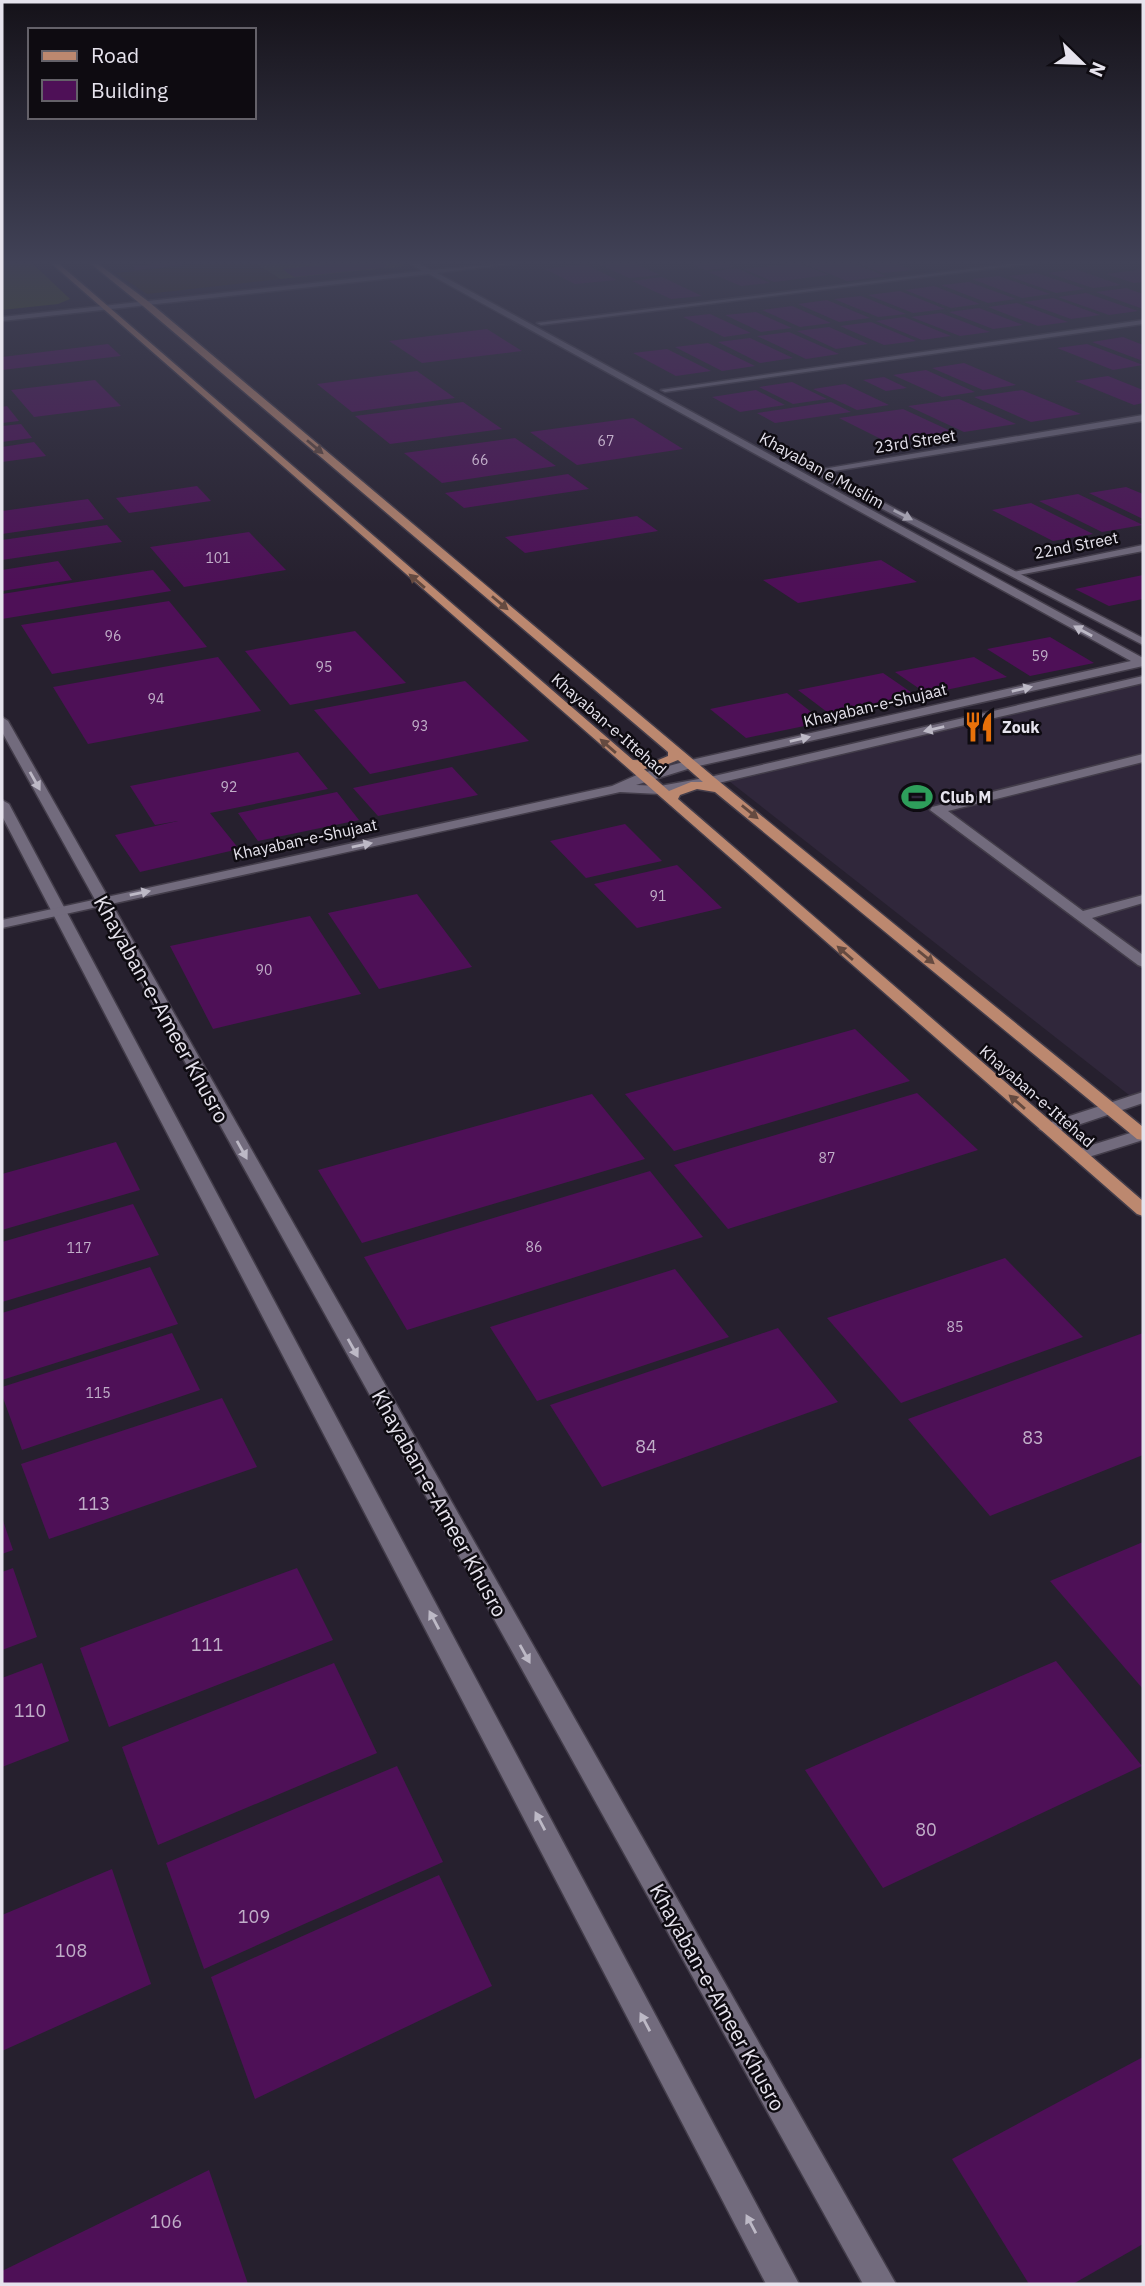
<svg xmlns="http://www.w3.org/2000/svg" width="1145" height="2286" viewBox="0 0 1145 2286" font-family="'IBM Plex Sans',sans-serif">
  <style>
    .built { fill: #30273b }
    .green { fill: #445117 }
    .sand { fill: #322a09 }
    .building { fill: #4e1057 }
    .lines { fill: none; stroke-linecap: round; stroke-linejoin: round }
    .street-casing { stroke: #433d4a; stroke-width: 3 }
    .secondary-casing { stroke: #433d4a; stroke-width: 3 }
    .primary-casing { stroke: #433d4a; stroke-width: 3 }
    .street { fill: #726b7d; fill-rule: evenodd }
    .secondary { fill: #726b7d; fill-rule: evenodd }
    .primary { fill: #bc886f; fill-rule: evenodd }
    .oneway { fill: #654a40 }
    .oneway2 { fill: #bdb9c6 }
    .labels { text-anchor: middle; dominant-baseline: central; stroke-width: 5; stroke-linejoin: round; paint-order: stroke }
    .number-label { font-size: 14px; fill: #c0aec8 }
    .far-street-label { font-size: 16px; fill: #e6e3ed; stroke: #0e0b11 }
    .far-poi-label { font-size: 16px; font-weight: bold; fill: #e6e3ed; stroke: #0e0b11; text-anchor: start }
    .near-number-label { font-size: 18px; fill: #c0aec8 }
    .near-street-label { font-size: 21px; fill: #e6e3ed; stroke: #0e0b11 }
  </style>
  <rect width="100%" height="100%" fill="#26202e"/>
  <path class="built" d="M1143,679V1106L720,774Z"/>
  <g class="green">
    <path d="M2,263H32L70,299L58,304L2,310Z"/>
    <path d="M255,263H399L405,266L280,279Z"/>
  </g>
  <path class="sand" d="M214,263H255L280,279L147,294L116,273Z"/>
  <g class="building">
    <path d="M167,263L184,265L135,270L133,266Z"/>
    <path d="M341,263H383L390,267L294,277L282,269Z"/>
    <path d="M597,263H634L660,275L629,278Z"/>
    <path d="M690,263H725L734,267L705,270Z"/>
    <path d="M798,263L829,275L774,282L743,269Z"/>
    <path d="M802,263H852L886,276L847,281Z"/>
    <path d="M857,263H894L913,270L883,273Z"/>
    <path d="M585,264L617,280L575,284L545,269Z"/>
    <path d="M737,268L770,283L741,286L708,272Z"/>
    <path d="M1075,269L1121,285L1093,288L1048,273Z"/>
    <path d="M1143,269V282L1134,283L1106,274Z"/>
    <path d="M1036,273L1085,289L1056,293L1008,276Z"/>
    <path d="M999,276L1050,294L1022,298L972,279Z"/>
    <path d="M662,277L702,296L671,299L632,281Z"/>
    <path d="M969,282L1016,299L988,303L941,285Z"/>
    <path d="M934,286L980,304L951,308L905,290Z"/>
    <path d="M1126,288L1143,294V309L1096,292Z"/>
    <path d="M900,291L945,309L913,313L868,295Z"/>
    <path d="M1086,293L1138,311L1109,315L1058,297Z"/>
    <path d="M861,296L906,314L878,317L834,299Z"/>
    <path d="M1053,298L1100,315L1071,319L1024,302Z"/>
    <path d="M827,300L870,318L839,322L798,304Z"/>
    <path d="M1017,303L1068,322L1038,326L988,307Z"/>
    <path d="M792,306L831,323L800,327L762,310Z"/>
    <path d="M979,308L1023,325L993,329L949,312Z"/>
    <path d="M756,312L792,328L761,332L725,315Z"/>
    <path d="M941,313L990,332L960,336L911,317Z"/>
    <path d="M710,314L751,333L724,337L683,317Z"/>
    <path d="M904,317L951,336L922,340L876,321Z"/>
    <path d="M871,322L916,341L884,345L840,326Z"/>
    <path d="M829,327L868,344L836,349L797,331Z"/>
    <path d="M487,329L522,351L422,363L389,341Z"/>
    <path d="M789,332L839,354L806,359L757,336Z"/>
    <path d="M1123,337L1143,345V361L1092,342Z"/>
    <path d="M750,338L793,358L760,363L718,342Z"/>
    <path d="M708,343L755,366L722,371L675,347Z"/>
    <path d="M108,344L121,356L2,370V357Z"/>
    <path d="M1087,344L1143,365L1113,370L1057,348Z"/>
    <path d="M667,349L711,371L676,376L633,353Z"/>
    <path d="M964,363L1016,385L983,390L932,368Z"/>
    <path d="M926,370L975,392L942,397L893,375Z"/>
    <path d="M417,371L455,398L352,412L317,384Z"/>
    <path d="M1108,376L1143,390V403L1134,405L1075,381Z"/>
    <path d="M884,377L907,388L886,391L863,380Z"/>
    <path d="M95,380L121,406L34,417L11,390Z"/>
    <path d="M792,382L827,399L793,404L759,387Z"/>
    <path d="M845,384L889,405L857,410L813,389Z"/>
    <path d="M756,390L785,405L740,412L712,397Z"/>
    <path d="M1022,390L1081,414L1031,422L974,397Z"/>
    <path d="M959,399L1016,424L964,432L908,406Z"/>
    <path d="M463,402L502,429L390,444L355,416Z"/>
    <path d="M831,402L851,412L775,423L757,413Z"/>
    <path d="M7,406L19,421L2,423V407Z"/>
    <path d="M903,409L955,433L889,443L839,418Z"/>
    <path d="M633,418L683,449L577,465L530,432Z"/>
    <path d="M21,424L32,438L2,442V426Z"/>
    <path d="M515,438L556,466L442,483L404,453Z"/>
    <path d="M34,442L46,456L2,462V447Z"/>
    <path d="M568,474L589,489L464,508L445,493Z"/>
    <path d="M197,486L211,501L129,513L116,498Z"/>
    <path d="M1126,487L1143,494V519L1089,493Z"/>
    <path d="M1078,494L1143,525L1102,532L1039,501Z"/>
    <path d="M88,499L104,519L2,534V511Z"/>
    <path d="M1031,503L1093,534L1053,541L992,510Z"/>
    <path d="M637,516L658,531L525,553L505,537Z"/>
    <path d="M107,525L122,542L2,560V540Z"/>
    <path d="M249,532L286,570L184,587L150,547Z"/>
    <path d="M881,560L917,582L798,603L763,580Z"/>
    <path d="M58,561L72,580L2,591V570Z"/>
    <path d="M153,570L171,591L2,619V594Z"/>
    <path d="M1143,575V599L1109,606L1075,589Z"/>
    <path d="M169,601L207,647L52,674L21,625Z"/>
    <path d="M355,631L406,683L290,705L245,651Z"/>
    <path d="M1050,637L1094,663L1030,676L987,649Z"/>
    <path d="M218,657L261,711L88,744L53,687Z"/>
    <path d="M974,657L1007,677L927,694L895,672Z"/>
    <path d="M883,673L918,697L831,715L798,690Z"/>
    <path d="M465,681L529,741L370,774L314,710Z"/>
    <path d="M787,693L824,722L746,738L710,709Z"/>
    <path d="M298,752L328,789L210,813L239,849L140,872L115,835L178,821L155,825L130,786Z"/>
    <path d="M452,767L478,795L378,816L353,788Z"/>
    <path d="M337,792L359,820L258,841L238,813Z"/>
    <path d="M625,824L662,861L586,878L550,841Z"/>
    <path d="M677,865L722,908L637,928L594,884Z"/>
    <path d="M417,894L472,967L379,989L328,913Z"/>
    <path d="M310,916L361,994L213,1029L170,946Z"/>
    <path d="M855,1029L910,1081L674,1151L625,1094Z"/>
    <path d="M917,1093L978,1150L728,1229L674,1165Z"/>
    <path d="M592,1094L645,1159L362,1243L318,1170Z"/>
    <path d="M116,1142L140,1190L2,1230V1174Z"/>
    <path d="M650,1171L703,1237L407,1330L364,1257Z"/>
    <path d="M133,1204L159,1255L2,1302V1242Z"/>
    <path d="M1005,1258L1083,1337L901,1403L827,1318Z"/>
    <path d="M150,1267L178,1324L2,1380V1313Z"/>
    <path d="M675,1269L729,1337L537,1401L490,1327Z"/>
    <path d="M778,1328L838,1402L602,1487L550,1405Z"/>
    <path d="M172,1333L200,1390L22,1450L2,1395V1387Z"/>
    <path d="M1143,1333V1455L990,1516L908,1419Z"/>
    <path d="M222,1398L257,1467L49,1539L21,1464Z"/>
    <path d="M2,1518L13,1550L2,1554Z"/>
    <path d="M1143,1542V1689L1050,1581Z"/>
    <path d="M13,1568L37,1637L2,1650V1572Z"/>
    <path d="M297,1568L333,1640L109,1727L80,1648Z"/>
    <path d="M1056,1661L1142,1766L883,1888L805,1770Z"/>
    <path d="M42,1663L69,1741L2,1767V1678Z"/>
    <path d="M334,1663L377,1753L158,1845L122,1747Z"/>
    <path d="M397,1766L443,1862L204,1969L166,1863Z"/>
    <path d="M112,1869L151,1984L2,2051V1915Z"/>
    <path d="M439,1875L492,1986L255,2099L211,1977Z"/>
    <path d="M1143,2057V2244L1073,2284H1029L952,2159Z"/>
    <path d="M209,2170L248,2284H2V2271Z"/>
  </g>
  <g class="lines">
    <g class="street-casing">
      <g id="street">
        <path d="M1017,263H1036L541,325L537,323Z"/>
        <path d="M1143,320V324L665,392L661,390Z"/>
        <path d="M1143,415V421L816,474L811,471Z"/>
        <path d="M1143,545V551L1014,576L1009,573Z"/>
        <path d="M2,717L8,721L896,2284H863L2,732Z"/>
        <path d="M1143,754V762L948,811L1083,911L1143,895V903L1092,918L1143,955V967L1138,965L930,810L932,807Z"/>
        <path d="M2,800L9,804L799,2284H766L2,816Z"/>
        <path d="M1143,1092V1103L1054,1133L1048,1134L1039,1129L1042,1125Z"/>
        <path d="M1143,1129V1140L1079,1160L1070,1155L1073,1151Z"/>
      </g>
    </g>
    <g class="secondary-casing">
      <g id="secondary">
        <path d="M410,263H418L431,270L516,263L437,273L1143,658V666L694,767L636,785L660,786L710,777L1143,676V683L710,785L660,794L620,792L2,928V920L612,786L639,774L691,760L1131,661L429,274L2,321V317L422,271Z"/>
        <path d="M802,463H808L1143,638V645L802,467Z"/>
      </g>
    </g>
    <g class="primary-casing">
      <path id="primary" d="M51,263H58L633,760L656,761L668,756V752L143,306L90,263H97L149,302L715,778L1143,1127V1140L1137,1139L715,792L697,789L680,795L678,799L1143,1201V1216L1137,1214ZM678,760L703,782H691L669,791L644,769L661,767Z"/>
    </g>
    <use href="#street" class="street"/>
    <use href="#secondary" class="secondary"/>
    <use href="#primary" class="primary"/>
  </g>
  <defs><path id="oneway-solid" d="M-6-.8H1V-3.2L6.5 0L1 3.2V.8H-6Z" transform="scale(1.75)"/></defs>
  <g class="oneway">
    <use href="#oneway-solid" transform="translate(315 447) rotate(40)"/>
    <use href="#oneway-solid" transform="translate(417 581) rotate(-139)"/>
    <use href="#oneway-solid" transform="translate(500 603) rotate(40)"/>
    <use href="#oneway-solid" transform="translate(608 746) rotate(-139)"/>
    <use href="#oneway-solid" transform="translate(750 812) rotate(39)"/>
    <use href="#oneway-solid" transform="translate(845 953) rotate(-139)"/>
    <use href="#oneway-solid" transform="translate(926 957) rotate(39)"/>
    <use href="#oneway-solid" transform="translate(1017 1102) rotate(-139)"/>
  </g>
  <g class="oneway2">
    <use href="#oneway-solid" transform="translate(903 515) rotate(27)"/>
    <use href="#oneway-solid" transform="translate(1083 631) rotate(-151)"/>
    <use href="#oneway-solid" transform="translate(1022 689) rotate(-13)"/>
    <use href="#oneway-solid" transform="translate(934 729) rotate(167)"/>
    <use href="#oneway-solid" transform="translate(800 739) rotate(-13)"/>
    <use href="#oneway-solid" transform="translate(35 781) rotate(61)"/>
    <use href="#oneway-solid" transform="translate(362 845) rotate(-12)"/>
    <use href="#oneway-solid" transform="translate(140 893) rotate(-12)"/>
    <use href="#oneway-solid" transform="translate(242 1150) rotate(61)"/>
    <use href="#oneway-solid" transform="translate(353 1348) rotate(61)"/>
    <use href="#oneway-solid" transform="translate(434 1620) rotate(-118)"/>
    <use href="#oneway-solid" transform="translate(525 1654) rotate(61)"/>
    <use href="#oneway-solid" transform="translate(540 1821) rotate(-118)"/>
    <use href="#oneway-solid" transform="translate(645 2022) rotate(-118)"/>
    <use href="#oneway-solid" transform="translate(751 2224) rotate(-118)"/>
  </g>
  <linearGradient id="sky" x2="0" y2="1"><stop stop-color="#151219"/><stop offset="0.45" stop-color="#414257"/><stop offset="1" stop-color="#414257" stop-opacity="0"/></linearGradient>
  <rect width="1145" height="583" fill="url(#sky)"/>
  <defs>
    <g id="restaurant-bare" transform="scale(2.415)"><path d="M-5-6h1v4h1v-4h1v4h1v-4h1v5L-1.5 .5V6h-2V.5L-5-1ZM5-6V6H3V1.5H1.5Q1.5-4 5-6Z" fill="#e8710a" stroke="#0e0b11" stroke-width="2.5" paint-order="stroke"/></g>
    <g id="stadium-bare" transform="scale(2.415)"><path d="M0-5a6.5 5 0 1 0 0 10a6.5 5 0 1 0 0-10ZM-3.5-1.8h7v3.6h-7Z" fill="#2e9e5b" stroke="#0e0b11" stroke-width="2.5" paint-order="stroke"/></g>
  </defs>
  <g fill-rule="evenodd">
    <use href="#restaurant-bare" x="979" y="727"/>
    <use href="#stadium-bare" x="917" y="797"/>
  </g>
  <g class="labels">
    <g class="number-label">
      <text x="606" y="441">67</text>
      <text x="480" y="460">66</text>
      <text x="218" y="558">101</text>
      <text x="113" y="636">96</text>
      <text x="1040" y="656">59</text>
      <text x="324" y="667">95</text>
      <text x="156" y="699">94</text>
      <text x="420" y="726">93</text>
      <text x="229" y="787">92</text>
      <text x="658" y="896">91</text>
      <text x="264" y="970">90</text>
      <text x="827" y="1158">87</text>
      <text x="534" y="1247">86</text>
      <text x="79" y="1248">117</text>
      <text x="955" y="1327">85</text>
      <text x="98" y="1393">115</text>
    </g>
    <g class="far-street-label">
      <text transform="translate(915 441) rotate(-9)">23rd Street</text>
      <text transform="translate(822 470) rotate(29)">Khayaban e Muslim</text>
      <text transform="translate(1076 545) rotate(-11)">22nd Street</text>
      <text transform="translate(875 705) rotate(-13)">Khayaban-e-Shujaat</text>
      <text transform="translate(609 724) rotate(41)">Khayaban-e-Ittehad</text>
      <text transform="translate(305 839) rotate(-12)">Khayaban-e-Shujaat</text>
      <text transform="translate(1037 1096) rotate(41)">Khayaban-e-Ittehad</text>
    </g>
    <g class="far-poi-label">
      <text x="1002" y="727">Zouk</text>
      <text x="940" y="797">Club M</text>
    </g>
    <g class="near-number-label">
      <text x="1033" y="1437">83</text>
      <text x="646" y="1446">84</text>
      <text x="94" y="1503">113</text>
      <text x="207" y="1644">111</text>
      <text x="30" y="1710">110</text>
      <text x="926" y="1829">80</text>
      <text x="254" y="1916">109</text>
      <text x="71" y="1950">108</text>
      <text x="166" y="2221">106</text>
    </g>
    <g class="near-street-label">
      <text transform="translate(162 1009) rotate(61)">Khayaban-e-Ameer Khusro</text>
      <text transform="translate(440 1503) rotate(61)">Khayaban-e-Ameer Khusro</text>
      <text transform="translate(718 1997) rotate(61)">Khayaban-e-Ameer Khusro</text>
    </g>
  </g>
  <rect width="1145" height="2286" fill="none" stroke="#e6e3ed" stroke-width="7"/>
  <rect x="28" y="28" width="228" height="91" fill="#0e0b11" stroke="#646169" stroke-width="2"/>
  <rect x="42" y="51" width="35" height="10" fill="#bc886f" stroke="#646169" stroke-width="2"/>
  <text x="91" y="63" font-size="21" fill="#e6e3ed">Road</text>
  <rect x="42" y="80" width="35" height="21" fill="#4e1057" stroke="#646169" stroke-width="2"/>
  <text x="91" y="98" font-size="21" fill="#e6e3ed">Building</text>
  <g transform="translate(1082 63) rotate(113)" stroke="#0e0b11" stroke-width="5" paint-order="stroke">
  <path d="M0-5L12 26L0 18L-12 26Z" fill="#e6e3ed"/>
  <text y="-10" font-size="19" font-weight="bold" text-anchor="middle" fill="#e6e3ed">N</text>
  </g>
</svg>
